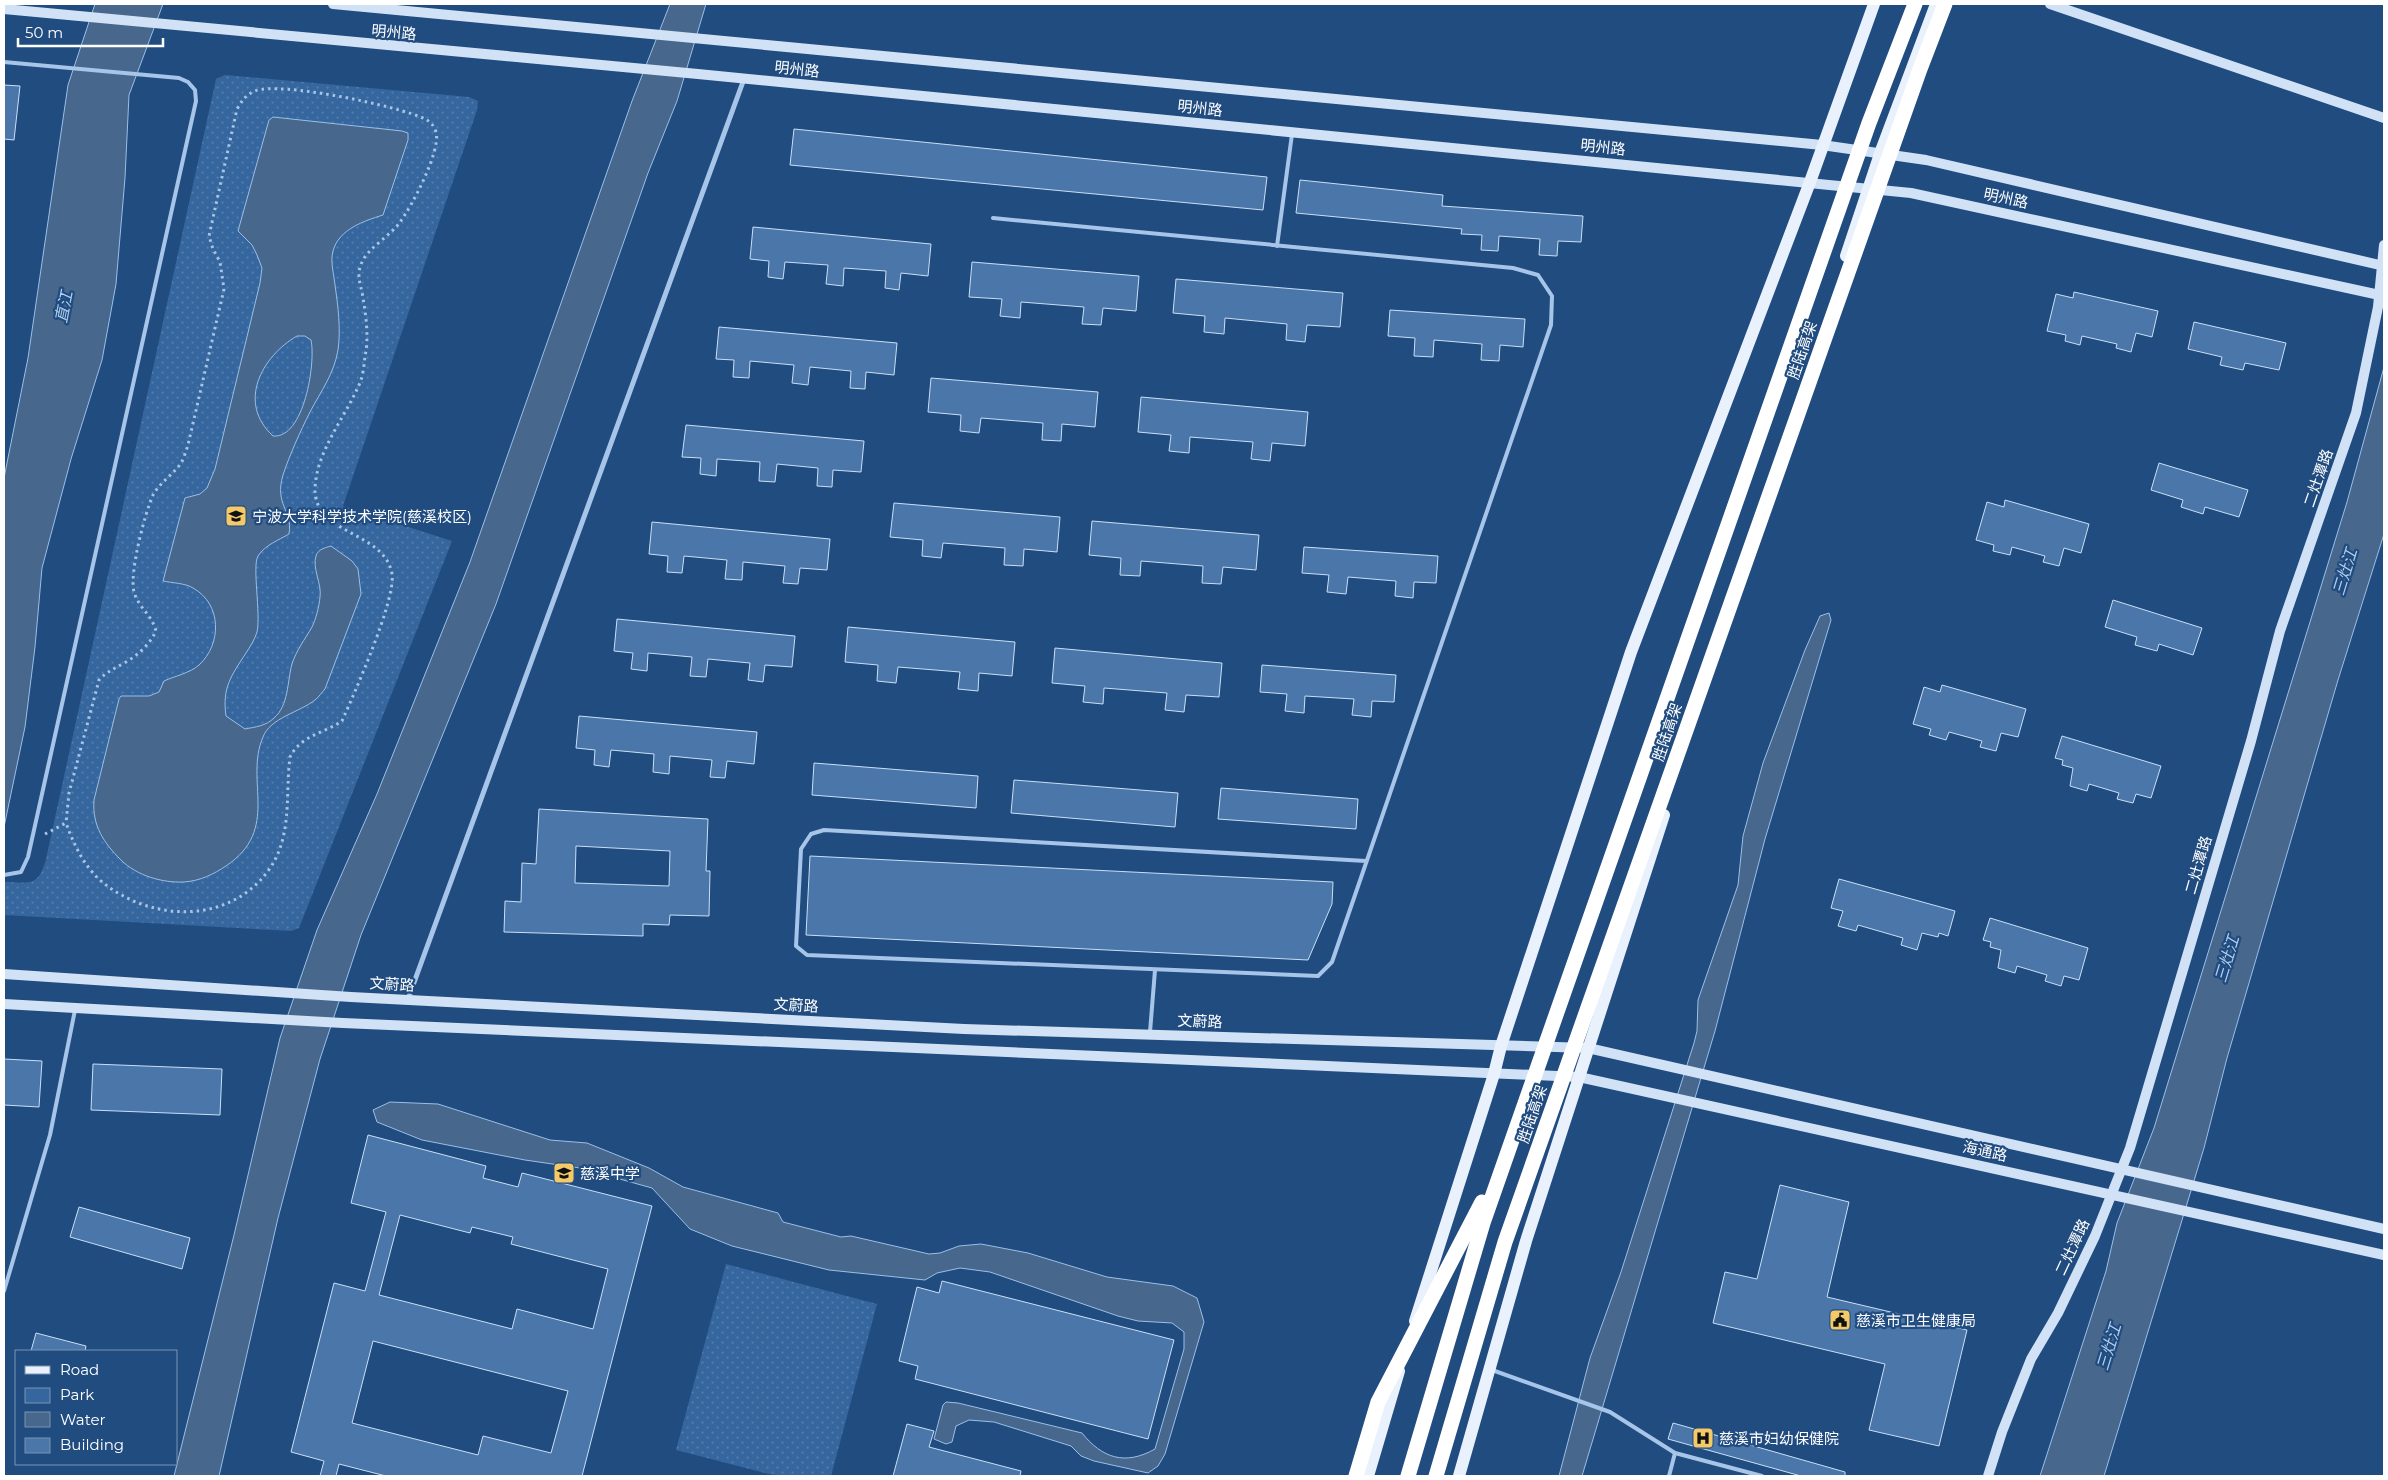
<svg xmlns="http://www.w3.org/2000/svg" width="2388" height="1480" viewBox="0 0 2388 1480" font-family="Montserrat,'Noto Sans SC',sans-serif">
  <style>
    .green { fill: url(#green-dots) }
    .water { fill: #47678d; stroke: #9ac0e9; fill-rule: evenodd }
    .building { fill: #4a76a9; stroke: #cadff6; fill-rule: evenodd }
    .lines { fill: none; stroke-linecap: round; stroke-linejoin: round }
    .path { stroke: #a7c5e8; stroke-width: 3; stroke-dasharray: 2.5 4; stroke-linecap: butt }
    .lane { stroke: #a7c5e8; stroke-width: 4 }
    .street { stroke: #a7c5e8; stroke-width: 5 }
    .secondary { stroke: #d1e2f6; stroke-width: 10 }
    .primary { stroke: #e9f1fd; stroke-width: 12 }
    .highway-bridge { stroke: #fff; stroke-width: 15 }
    .labels { text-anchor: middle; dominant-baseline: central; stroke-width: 4.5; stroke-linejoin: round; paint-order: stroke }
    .street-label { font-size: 15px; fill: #fff; stroke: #214c80 }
    .poi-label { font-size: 15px; fill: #fff; stroke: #214c80; text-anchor: start }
    .water-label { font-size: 16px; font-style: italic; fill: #b2cfef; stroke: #214c80 }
  </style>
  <defs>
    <pattern id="green-dots" width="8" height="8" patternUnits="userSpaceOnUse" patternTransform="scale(1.25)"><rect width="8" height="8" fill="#35669e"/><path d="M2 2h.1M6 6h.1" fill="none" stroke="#537dad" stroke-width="1.8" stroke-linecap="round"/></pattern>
  </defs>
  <rect width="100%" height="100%" fill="#214c80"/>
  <g class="green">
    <path d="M225,75L469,97L478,101L477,110L343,506L452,541L299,928L291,931L4,915V882C30,882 38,888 46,859L216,79Z"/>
    <path d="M726,1264L877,1304L831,1476H777L676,1450Z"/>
  </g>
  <g class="water">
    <path d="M95,4H163L129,95L125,178L116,284L102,360L71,459L42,568L35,647L25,727L4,827V478L28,358L68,85Z"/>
    <path d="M670,4H706L677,101L648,173L496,604L361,935L320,1059L278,1218L219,1476H174L234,1235L280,1038L317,930L377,794L470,562L632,101Z"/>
    <path d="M273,117L402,131L408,133V140L383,215C364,221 339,229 333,251C330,261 334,275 335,285C338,306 341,329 338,350C334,374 321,391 310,412C300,432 290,454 283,475C274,505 293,510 289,534C279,540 265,545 258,556C252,566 261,614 257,632C255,639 250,647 246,653C231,676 222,688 226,716L245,729C255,727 266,726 274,718C289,705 287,682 292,664C296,651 305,639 312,627C316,619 319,607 320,597C322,584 312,568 316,556C318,549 325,548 331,546L352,561L358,569L361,594L325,689C322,692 319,697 315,700C300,712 270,718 263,737C244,781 281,829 226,866C214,874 200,881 184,882C163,883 137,876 121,860C104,843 92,826 94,800L119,699L121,696H149L159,692L164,681C175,676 190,673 199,665C222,644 222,604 193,588C185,583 172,583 163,581L185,498L200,494L207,488L215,469L260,283L262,268L257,255L252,245L238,231L269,120ZM297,336H305L311,340C316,363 304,439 273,436C237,403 261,357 297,336Z"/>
    <path d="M2384,367V534L2338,680L2227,1058L2204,1148L2104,1476H2040L2106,1271L2117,1223L2154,1128L2347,502Z"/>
    <path d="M1829,613L1831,620L1765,839L1715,1031L1582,1476H1559L1590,1358L1621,1272L1694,1043L1697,1031L1698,1000L1738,885L1743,836L1763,763L1805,650L1820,616Z"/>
    <path d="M390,1102L438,1104L550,1140L587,1143L649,1168L683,1187L778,1213L783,1222L841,1237L851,1236L929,1254L940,1253L959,1246L981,1244L1028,1253L1107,1277L1173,1286L1197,1298L1204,1322L1165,1454L1158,1466L1148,1473L1094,1461L1081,1456L1071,1446L994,1422L969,1420L956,1426L952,1442L946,1444L934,1439L943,1405L946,1402L958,1403L1082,1433C1102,1458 1125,1466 1155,1449L1184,1349V1332L1172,1323L1138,1321L1118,1316L990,1272L960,1268L937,1273L925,1280L829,1270L732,1246L690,1229L652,1188L580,1168L525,1160L422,1140L377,1122L373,1110Z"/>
  </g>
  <g class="building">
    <path d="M4,85L20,86L14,140L4,139Z"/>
    <path d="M794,129L1267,177L1263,210L790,165Z"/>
    <path d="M1300,180L1443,195L1442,206L1583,216L1581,242L1558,241L1557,256L1539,255L1540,239L1499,236L1498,251L1481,250L1482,235L1461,234L1462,229L1296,213Z"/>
    <path d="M753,227L931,244L928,276L901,273L899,290L885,288L886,271L844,268L843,286L826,284L828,265L785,262L783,279L768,277L769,261L750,259Z"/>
    <path d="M972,262L1139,276L1136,311L1103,308L1101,325L1082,324L1084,307L1021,302L1020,318L1000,316L1002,299L969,297Z"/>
    <path d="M1176,279L1343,293L1340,327L1307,325L1305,342L1286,340L1287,324L1225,318L1224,334L1204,332L1205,316L1173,313Z"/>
    <path d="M2074,292L2158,311L2152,337L2136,333L2131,352L2116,348L2117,344L2082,336L2080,345L2065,341L2066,335L2047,331L2056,294L2073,298Z"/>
    <path d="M1390,310L1525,319L1523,347L1500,345L1499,361L1481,360L1482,344L1434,340L1433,357L1414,356L1415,338L1388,336Z"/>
    <path d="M2194,322L2286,343L2279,370L2245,363L2243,370L2220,365L2222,357L2188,349Z"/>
    <path d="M719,327L897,343L894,375L866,372L865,389L850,388L851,371L810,367L808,385L792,383L794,365L750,361L749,378L733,377L734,360L716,359Z"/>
    <path d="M931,378L1098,392L1095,427L1062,424L1061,441L1042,440L1043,423L981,418L979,433L960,431L961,415L928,412Z"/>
    <path d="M1141,397L1308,412L1305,446L1272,443L1270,461L1251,459L1253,442L1190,437L1189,453L1169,451L1171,435L1138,432Z"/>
    <path d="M686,425L864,441L861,472L833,470L832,487L817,486L818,468L777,464L775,482L759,481L760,462L717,459L716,476L700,474L701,458L682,457Z"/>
    <path d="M2159,463L2248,490L2239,517L2205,507L2203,514L2181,507L2183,500L2151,490Z"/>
    <path d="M2005,500L2089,524L2081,553L2064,548L2059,566L2043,562L2045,556L2012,547L2010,555L1993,551L1994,545L1976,540L1987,502L2004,507Z"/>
    <path d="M894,503L1060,517L1057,552L1024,549L1023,566L1004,565L1005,548L943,543L941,558L922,556L923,540L890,537Z"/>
    <path d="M1092,521L1259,535L1256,570L1223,567L1221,584L1202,583L1203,566L1141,561L1140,576L1120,575L1121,558L1089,555Z"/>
    <path d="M652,522L830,539L827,570L800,568L798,584L783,583L785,566L743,562L742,580L725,579L727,560L684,556L682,573L667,572L668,556L649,554Z"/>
    <path d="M1304,547L1438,556L1436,583L1414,582L1413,598L1395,596L1396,581L1348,577L1346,594L1327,592L1329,575L1302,573Z"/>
    <path d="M2113,600L2202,628L2193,655L2159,644L2157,651L2135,645L2137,637L2105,627Z"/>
    <path d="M617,619L795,636L792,667L765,665L763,682L748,680L750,663L708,659L706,677L690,676L692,657L648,653L647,671L631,669L633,653L614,651Z"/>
    <path d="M848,627L1015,642L1012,676L979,673L978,691L958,689L960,672L898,667L896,683L877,681L878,665L845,662Z"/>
    <path d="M1055,648L1222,663L1219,697L1186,695L1184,712L1165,710L1167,693L1104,688L1103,704L1083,702L1085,686L1052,683Z"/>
    <path d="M1262,665L1396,675L1394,702L1372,701L1371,717L1352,715L1354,699L1305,696L1304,713L1285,711L1287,694L1260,692Z"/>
    <path d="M1942,685L2026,709L2018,737L2001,733L1996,751L1980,747L1982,741L1949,732L1946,740L1929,735L1931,729L1913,724L1924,687L1940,692Z"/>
    <path d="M579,716L757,732L754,764L727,761L725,778L710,777L712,760L670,756L669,774L653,772L654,754L611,750L609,767L594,765L595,750L576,748Z"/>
    <path d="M2062,736L2161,766L2151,798L2136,794L2133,803L2117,799L2119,793L2089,784L2087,791L2070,786L2073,768L2062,765L2063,760L2055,758Z"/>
    <path d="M814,763L978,776L976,808L812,795Z"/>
    <path d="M1014,780L1178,793L1175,827L1011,813Z"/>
    <path d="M1221,788L1358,799L1356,829L1218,819Z"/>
    <path d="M539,809L708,819L706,871H710L709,916L670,915L669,925L643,924V936L504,932L505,901L521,902L522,863L536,864ZM576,846L670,851L669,886L575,883Z"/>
    <path d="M810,856L1333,882L1332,904L1308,960L806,935Z"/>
    <path d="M1839,879L1955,911L1948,936L1939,933L1938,937L1922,933L1917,950L1901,945L1903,938L1858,925L1856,931L1838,926L1843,911L1831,908Z"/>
    <path d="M1990,918L2088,948L2079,980L2064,976L2061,986L2045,981L2047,975L2017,966L2015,973L1998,968L2001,950L1990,947L1991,942L1983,940Z"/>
    <path d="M4,1059L42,1061L39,1107L4,1105Z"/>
    <path d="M93,1064L222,1069L220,1115L91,1110Z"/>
    <path d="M368,1135L486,1166L483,1178L518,1187L522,1173L652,1206L582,1476H386L339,1464L336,1476H320L324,1461L291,1452L334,1283L365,1291L386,1212L351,1203ZM400,1215L470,1233L472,1227L513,1237L511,1244L608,1269L593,1329L517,1309L512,1329L379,1295ZM373,1341L568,1391L551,1453L483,1436L478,1455L352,1423Z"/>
    <path d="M1780,1185L1849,1202L1827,1297L1967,1330L1939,1446L1869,1430L1885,1364L1713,1323L1725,1272L1757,1279Z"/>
    <path d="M79,1207L190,1238L182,1269L70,1237Z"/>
    <path d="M942,1281L1174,1340L1148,1439L915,1379L918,1366L899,1361L917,1287L939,1293Z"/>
    <path d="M36,1333L86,1346L85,1351H31Z"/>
    <path d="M1673,1423L1845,1472V1476H1801L1668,1439Z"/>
    <path d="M907,1424L934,1431L929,1447L1021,1471L1020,1476H893Z"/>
  </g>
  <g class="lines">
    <path class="path" d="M45,834L66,823C74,845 84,866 101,881C150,922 228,925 268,871C293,837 285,796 290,757C301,735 323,734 342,721C354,694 396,600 392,574C385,531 314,535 315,489C316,452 344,419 358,387C363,378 364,366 365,356C369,339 366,315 363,298C361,284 355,275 363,260C370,247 391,235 400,222C412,206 441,151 436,132C434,126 431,122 425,119C399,106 279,81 255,91C245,95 242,101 237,109L209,236L213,249L220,262L224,289L188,445C186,451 184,458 181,463C173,475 160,482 153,495C145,513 129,573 134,592C138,607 152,615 156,631C150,644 138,655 126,662C116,668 107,671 99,680L69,793L66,823"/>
    <g class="lane">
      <path d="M4,62L179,78L188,82L195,90L196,101L28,857L21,872L4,875"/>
      <path d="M993,218L1513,268L1538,275L1552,296L1551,325L1332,962L1318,976L807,955L796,946L801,849L811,834L824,830L1366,861"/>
      <path d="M1277,246L1292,134"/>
      <path d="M1150,1032L1155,970"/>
      <path d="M4,1291L50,1135L75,1010"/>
      <path d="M1492,1370L1610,1412L1675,1453L1762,1476"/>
      <path d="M1669,1476L1675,1453"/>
    </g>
    <path class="street" d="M408,999L744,79"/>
    <g class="secondary">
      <path d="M333,4L1822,145L1926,160L2384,266"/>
      <path d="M2050,4L2384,118"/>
      <path d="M4,9L698,74L1911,193L2384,296"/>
      <path d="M4,974L351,997L964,1029L1588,1048L2384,1229"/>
      <path d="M4,1004L343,1023L1579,1077L2384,1255"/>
      <path d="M1988,1476L2002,1432L2031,1359L2058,1313L2095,1236L2130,1148L2251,741L2280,631L2356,413L2378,307L2384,245"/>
    </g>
    <g class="primary">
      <path d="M1846,256L1882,148L1936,4"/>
      <path d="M1415,1321L1494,1074L1501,1046L1631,652L1810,182L1874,4"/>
      <path d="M1368,1476L1399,1371"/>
      <path d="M1459,1476L1526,1241L1664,815"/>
    </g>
    <g class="highway-bridge">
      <path d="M1356,1476L1378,1402L1482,1202"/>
      <path d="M1408,1476L1483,1223L1869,123L1915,4"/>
      <path d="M1436,1476L1505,1242L1920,69L1945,4"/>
    </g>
  </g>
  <defs>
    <g id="university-square" transform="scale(1.125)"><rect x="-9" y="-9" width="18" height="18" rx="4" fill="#f4c968" stroke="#214c80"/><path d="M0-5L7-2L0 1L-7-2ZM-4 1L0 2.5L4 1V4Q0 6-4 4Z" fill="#111"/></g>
    <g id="school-square" transform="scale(1.125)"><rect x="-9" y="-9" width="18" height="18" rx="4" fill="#f4c968" stroke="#214c80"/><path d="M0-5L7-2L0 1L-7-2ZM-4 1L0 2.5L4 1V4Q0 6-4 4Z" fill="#111"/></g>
    <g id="civic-square" transform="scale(1.125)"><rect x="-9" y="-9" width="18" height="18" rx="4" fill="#f4c968" stroke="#214c80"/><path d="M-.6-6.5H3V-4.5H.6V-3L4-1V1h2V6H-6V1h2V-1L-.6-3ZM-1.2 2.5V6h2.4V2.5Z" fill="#111"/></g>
    <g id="hospital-square" transform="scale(1.125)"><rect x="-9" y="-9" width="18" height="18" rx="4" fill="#f4c968" stroke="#214c80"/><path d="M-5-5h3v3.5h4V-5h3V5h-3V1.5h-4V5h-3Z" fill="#111"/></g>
  </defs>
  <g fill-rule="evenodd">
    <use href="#university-square" x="236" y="516"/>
    <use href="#school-square" x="564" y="1173"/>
    <use href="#civic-square" x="1840" y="1320"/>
    <use href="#hospital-square" x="1703" y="1438"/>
  </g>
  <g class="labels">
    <g class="street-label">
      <text transform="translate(394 32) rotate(5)">明州路</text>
      <text transform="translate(797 69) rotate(6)">明州路</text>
      <text transform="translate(1200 108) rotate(6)">明州路</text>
      <text transform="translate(1603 147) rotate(6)">明州路</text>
      <text transform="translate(2006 198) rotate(12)">明州路</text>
      <text transform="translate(1802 350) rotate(-71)">胜陆高架</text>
      <text transform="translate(2318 478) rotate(-71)">二灶潭路</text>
      <text transform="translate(1667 732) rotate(-71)">胜陆高架</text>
      <text transform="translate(2198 865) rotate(-74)">二灶潭路</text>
      <text transform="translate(392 984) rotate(3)">文蔚路</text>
      <text transform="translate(796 1005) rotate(3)">文蔚路</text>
      <text transform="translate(1200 1021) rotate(2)">文蔚路</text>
      <text transform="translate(1532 1114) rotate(-71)">胜陆高架</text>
      <text transform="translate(1985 1151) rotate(12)">海通路</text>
      <text transform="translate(2072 1247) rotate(-65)">二灶潭路</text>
    </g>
    <g class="poi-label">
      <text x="252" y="516">宁波大学科学技术学院(慈溪校区)</text>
      <text x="580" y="1173">慈溪中学</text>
      <text x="1856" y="1320">慈溪市卫生健康局</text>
      <text x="1719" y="1438">慈溪市妇幼保健院</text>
    </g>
    <g class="water-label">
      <text transform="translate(64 307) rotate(-79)">直江</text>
      <text transform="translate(2345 572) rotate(-73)">三灶江</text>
      <text transform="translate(2227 959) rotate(-73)">三灶江</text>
      <text transform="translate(2109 1347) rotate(-73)">三灶江</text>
    </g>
  </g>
  <rect width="2388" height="1480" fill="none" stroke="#ffffff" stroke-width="10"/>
  <rect x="15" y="1350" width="162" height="115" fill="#214c80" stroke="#7a94b3"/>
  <rect x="25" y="1366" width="25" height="8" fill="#e9f1fd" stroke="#7a94b3"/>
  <text x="60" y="1375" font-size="15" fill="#ffffff">Road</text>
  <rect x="25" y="1388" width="25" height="15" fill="#35669e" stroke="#7a94b3"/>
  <text x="60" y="1400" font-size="15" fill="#ffffff">Park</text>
  <rect x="25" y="1412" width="25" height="15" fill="#47678d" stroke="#7a94b3"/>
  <text x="60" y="1425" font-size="15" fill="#ffffff">Water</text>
  <rect x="25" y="1438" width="25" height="15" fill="#4a76a9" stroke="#7a94b3"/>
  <text x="60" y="1450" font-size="15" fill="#ffffff">Building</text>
  <path d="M18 38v8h145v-8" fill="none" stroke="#ffffff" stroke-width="2.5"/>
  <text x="25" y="38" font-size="15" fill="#ffffff" stroke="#214c80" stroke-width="4" paint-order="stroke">50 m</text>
</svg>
